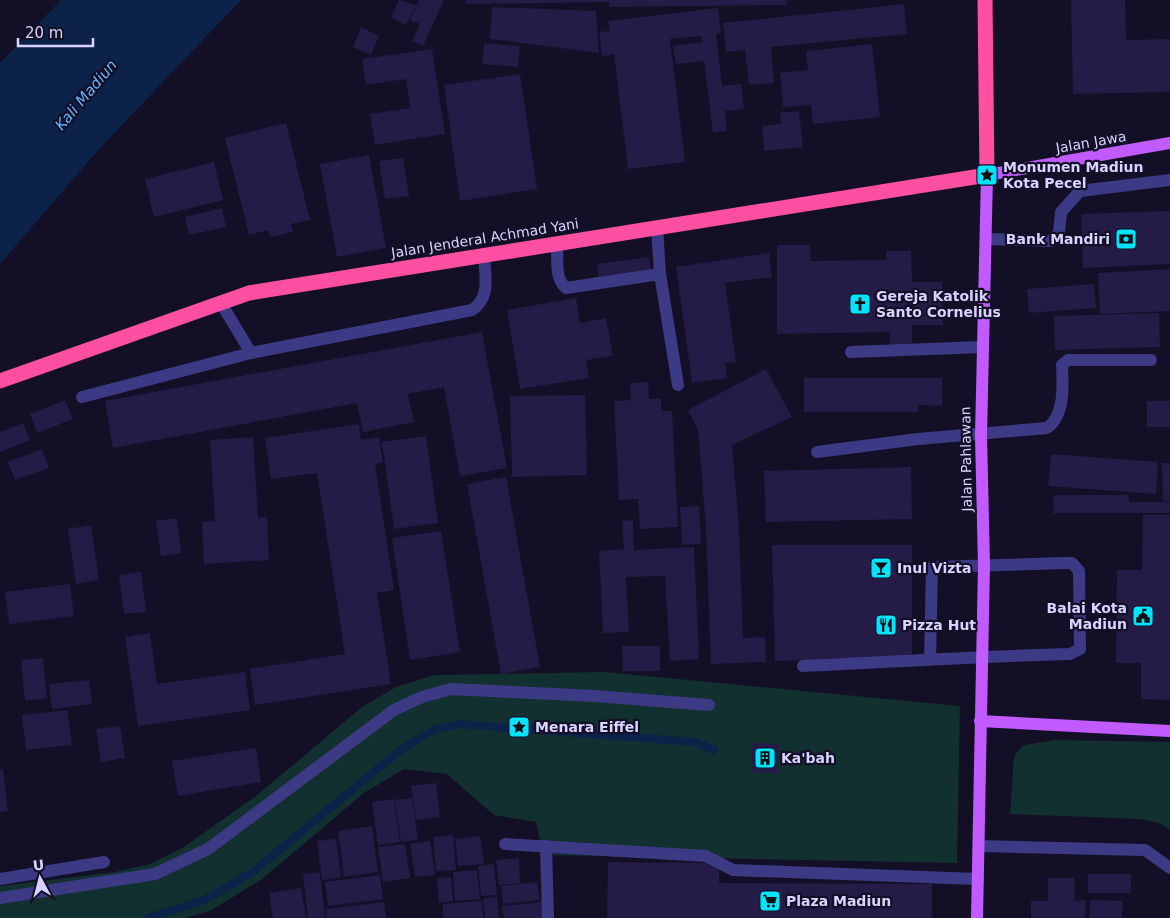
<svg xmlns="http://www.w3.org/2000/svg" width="1170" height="918" viewBox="0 0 1170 918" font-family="'DejaVu Sans',sans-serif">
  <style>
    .green { fill: #12302f }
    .water { fill: #0c2248 }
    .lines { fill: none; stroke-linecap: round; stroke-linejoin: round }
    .stream { stroke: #0c2248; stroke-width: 8 }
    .building { fill: #241b47 }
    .minor { stroke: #3d3a85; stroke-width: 12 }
    .major { stroke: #c25bff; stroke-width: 12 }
    .highway { stroke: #ff4fa3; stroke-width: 15 }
    .labels { text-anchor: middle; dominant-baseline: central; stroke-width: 4.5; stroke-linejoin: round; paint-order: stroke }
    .street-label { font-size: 14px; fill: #d9d4ff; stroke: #130f26 }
    .poi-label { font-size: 14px; font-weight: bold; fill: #d9d4ff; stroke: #130f26; text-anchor: start }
    .water-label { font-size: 15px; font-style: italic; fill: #62b6ff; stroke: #130f26 }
  </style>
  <rect width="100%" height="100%" fill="#130f26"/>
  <g class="green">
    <path d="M605,672L960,706L957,863L543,855L536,822L494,815L447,774L404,769L364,793L261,880L210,911L185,918H0V886L115,872L150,864L184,847L256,796L362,707L396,687L434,675Z"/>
    <path d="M1055,740L1170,742V830L1160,823L1140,819L1010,814L1014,756L1024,745Z"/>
  </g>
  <path class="water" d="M61,0H241L100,148L0,264V63Z"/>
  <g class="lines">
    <path class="stream" d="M148,918L204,900L253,872L404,747L436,729L459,724L695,742L714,750"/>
  </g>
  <g class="building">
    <path d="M399,0L416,5L406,25L391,17Z"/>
    <path d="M419,0H444L423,46L412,41L420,24L410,20Z"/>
    <path d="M466,0H787V5L609,7V2L466,4Z"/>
    <path d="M1071,0H1125L1126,40L1170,39V92L1073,94Z"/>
    <path d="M904,4L907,34L771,47L774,83L749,85L745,50L726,52L723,23Z"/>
    <path d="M492,7L596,11L599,53L490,39Z"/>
    <path d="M718,8L721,33L716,34L722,86L741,84L744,109L725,111L727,131L713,133L704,61L676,64L673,46L702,42L701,36L670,39L685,162L628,169L614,54L602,56L599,32L610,31L608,21Z"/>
    <path d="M361,27L379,36L371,55L353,47Z"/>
    <path d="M484,43L520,46L518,67L482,64Z"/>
    <path d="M872,44L880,117L813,124L811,105L783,107L780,73L808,70L806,51Z"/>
    <path d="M432,49L445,134L375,145L370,114L410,108L406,79L366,85L362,59Z"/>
    <path d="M520,74L537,189L460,201L444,85Z"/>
    <path d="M799,111L803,147L764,151L762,126L781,124L780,113Z"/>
    <path d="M286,123L310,220L291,224L293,232L270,237L268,230L249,235L225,138Z"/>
    <path d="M369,155L386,248L337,257L320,164Z"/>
    <path d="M403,158L409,196L385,199L379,161Z"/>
    <path d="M214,162L223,200L154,217L145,179Z"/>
    <path d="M222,208L226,227L189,235L185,217Z"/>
    <path d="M1170,211V264L1083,268L1081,214Z"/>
    <path d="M777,245H810L811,261L886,260V251H911L912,282H942L943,325H912V347H890V332L777,334Z"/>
    <path d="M769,253L772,277L725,283L736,362L725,363L727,378L692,383L676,267Z"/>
    <path d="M649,257L651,271L599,278L597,264Z"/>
    <path d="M1170,269V311L1100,314L1098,273Z"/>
    <path d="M1094,284L1096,308L1029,313L1027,289Z"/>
    <path d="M576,298L580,323L606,318L613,356L586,360L589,378L520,389L507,310Z"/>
    <path d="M1159,313L1160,347L1055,350L1054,316Z"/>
    <path d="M482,332L507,468L460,476L444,387L408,394L414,422L363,432L357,403L113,448L105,401Z"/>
    <path d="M766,369L792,417L732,445L739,528L743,638L765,637L766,662L711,664L706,529L698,430L688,410Z"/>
    <path d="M804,378H942V406L918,405V412H804Z"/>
    <path d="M648,382L649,399L661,398V411H672L678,527L640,529L638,499L619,500L614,401L631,400L630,383Z"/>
    <path d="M585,395L587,475L512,477L510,396Z"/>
    <path d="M65,400L73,419L37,433L30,414Z"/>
    <rect x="1147" y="401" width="23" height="26"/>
    <path d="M23,423L30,440L0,452V432Z"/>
    <path d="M359,424L361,440L379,437L383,462L375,464L394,590L377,593L391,684L255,705L250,669L345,654L317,473L271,479L265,438Z"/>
    <path d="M426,436L438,523L394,529L382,442Z"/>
    <path d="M253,437L258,518L267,517L269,560L204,564L202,522L215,521L210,440Z"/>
    <path d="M42,449L49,468L15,480L8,462Z"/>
    <path d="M1051,454L1158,462L1156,494L1048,486Z"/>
    <path d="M1162,463H1170V501H1163Z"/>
    <path d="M911,467L912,519L766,522L764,471Z"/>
    <path d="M506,477L540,667L501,674L467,484Z"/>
    <path d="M1054,495H1129V502H1170V513H1053Z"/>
    <path d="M699,506L701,544L682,545L680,507Z"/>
    <path d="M1143,515H1170V700L1141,699V663H1116L1117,570H1142Z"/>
    <path d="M177,518L181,553L161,556L156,521Z"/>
    <path d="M633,520L634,550L694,547L699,659L670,661L665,576L626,577L629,632L603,633L599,551L624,549L622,521Z"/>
    <path d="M91,525L99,580L76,584L68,529Z"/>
    <path d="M441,531L460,652L410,660L392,538Z"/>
    <path d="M772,545H912V656L775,661Z"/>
    <path d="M141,572L146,612L124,614L119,575Z"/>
    <path d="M70,584L74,616L9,624L5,592Z"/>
    <path d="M150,633L157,684L245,672L250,710L138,726L125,637Z"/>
    <path d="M622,646H660V671H623Z"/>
    <path d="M43,658L47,698L25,701L21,660Z"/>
    <path d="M89,680L92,704L52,709L49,684Z"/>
    <path d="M67,710L72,745L26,750L22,715Z"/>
    <path d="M120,726L125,758L101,762L96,729Z"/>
    <path d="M752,743L779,744L777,774L751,772Z"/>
    <path d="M256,748L261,782L178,796L172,761Z"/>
    <path d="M0,769H3L8,811L0,812Z"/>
    <path d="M436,783L440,817L416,820L411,786Z"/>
    <path d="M412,798L418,840L401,842L395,800Z"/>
    <path d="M394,799L400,842L378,845L372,802Z"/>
    <path d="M372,826L378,872L344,877L338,831Z"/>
    <path d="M453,835L456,870L436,871L433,837Z"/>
    <path d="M480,836L484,864L458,866L455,839Z"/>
    <path d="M336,839L341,877L322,880L317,841Z"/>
    <path d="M430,841L435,875L415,877L410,844Z"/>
    <path d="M405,844L410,878L383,882L378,847Z"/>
    <path d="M519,858L520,883L499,885L496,860Z"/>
    <path d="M608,862L719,863V883L932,884V918H607Z"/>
    <path d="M494,864L497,895L481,896L478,866Z"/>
    <path d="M477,870L480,899L455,901L453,872Z"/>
    <path d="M320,872L325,918H308L303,874Z"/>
    <rect x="1088" y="874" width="43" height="19"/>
    <path d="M380,875L383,899L328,906L325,882Z"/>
    <path d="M451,877L453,901L439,903L437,878Z"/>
    <path d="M1048,878H1074L1075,901L1086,900L1085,918H1031V901H1048Z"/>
    <path d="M537,882L540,900L503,904L501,886Z"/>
    <path d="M301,888L306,918H273L269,893Z"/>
    <path d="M497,897L499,918H485L483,899Z"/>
    <path d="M1090,900L1123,901L1122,918H1089Z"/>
    <path d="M482,901L483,918H443V904Z"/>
    <path d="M384,902L386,918H327L326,909Z"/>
    <path d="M541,902L543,918H504L502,906Z"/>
  </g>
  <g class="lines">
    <g class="minor">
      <path d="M657,227L660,274L678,385"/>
      <path d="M986,239L1051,241L1059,233L1061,212L1080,191L1170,180"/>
      <path d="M557,243C558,258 554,278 566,288L660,274"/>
      <path d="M221,303L251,353L472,310C491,298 485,275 484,255"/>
      <path d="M851,352L982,347"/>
      <path d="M82,397L251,353"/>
      <path d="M817,452L918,439L1047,428C1065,415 1063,386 1062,365L1068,360H1151"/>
      <path d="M803,666C892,662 981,656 1070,654L1080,649L1079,571L1072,563H1066L932,567L930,660"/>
      <path d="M505,844L706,856L733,870L978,879"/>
      <path d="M546,846L548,918"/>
      <path d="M979,846L1145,850L1170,868"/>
      <path d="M0,879L104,862"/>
      <path d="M0,898L155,874L208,849L394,710L422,697L451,689L595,696L709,705"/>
    </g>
    <g class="major">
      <path d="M980,721L1170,731"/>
      <path d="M977,918L984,565L981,435L987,175L1170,143"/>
    </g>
    <path class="highway" d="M0,381L249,293L987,175L985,0"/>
  </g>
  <defs>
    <g id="sight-square" transform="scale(1.125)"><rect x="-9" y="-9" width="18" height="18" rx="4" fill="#00e5ff" stroke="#130f26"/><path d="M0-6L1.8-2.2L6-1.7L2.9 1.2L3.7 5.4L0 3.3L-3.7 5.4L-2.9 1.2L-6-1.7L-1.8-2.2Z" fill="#111"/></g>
    <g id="bank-square" transform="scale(1.125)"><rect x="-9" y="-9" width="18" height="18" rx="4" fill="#00e5ff" stroke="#130f26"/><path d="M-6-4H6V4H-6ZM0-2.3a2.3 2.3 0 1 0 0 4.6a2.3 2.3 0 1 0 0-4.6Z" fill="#111"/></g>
    <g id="church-square" transform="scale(1.125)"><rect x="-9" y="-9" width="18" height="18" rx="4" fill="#00e5ff" stroke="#130f26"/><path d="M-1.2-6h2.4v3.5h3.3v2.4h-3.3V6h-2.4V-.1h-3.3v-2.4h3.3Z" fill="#111"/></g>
    <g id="bar-square" transform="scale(1.125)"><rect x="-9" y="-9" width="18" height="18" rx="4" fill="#00e5ff" stroke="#130f26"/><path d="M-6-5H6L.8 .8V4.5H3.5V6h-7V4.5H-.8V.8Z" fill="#111"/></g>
    <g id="civic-square" transform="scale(1.125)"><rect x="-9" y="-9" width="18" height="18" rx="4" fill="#00e5ff" stroke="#130f26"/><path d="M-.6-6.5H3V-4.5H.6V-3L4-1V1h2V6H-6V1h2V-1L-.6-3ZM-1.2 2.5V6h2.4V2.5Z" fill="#111"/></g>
    <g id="restaurant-square" transform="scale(1.125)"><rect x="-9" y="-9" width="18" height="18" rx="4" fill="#00e5ff" stroke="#130f26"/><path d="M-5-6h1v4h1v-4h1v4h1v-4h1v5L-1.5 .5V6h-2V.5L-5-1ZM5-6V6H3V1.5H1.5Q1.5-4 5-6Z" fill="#111"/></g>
    <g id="building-square" transform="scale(1.125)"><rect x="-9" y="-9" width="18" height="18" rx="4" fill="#00e5ff" stroke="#130f26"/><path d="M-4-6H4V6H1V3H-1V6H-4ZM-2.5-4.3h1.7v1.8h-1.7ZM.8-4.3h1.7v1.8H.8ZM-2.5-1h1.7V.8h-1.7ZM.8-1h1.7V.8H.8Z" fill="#111"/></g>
    <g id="supermarket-square" transform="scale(1.125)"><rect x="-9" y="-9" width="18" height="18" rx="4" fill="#00e5ff" stroke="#130f26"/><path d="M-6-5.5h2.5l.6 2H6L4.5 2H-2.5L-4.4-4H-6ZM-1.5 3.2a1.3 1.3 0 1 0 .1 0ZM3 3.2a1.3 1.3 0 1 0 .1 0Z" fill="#111"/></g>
  </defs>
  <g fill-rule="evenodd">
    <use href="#sight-square" x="987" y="175"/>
    <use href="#bank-square" x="1126" y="239"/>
    <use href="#church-square" x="860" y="304"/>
    <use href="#bar-square" x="881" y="568"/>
    <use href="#civic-square" x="1143" y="616"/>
    <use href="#restaurant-square" x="886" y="625"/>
    <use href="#sight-square" x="519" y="727"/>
    <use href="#building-square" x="765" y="758"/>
    <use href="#supermarket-square" x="770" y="901"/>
  </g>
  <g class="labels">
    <g class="street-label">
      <text transform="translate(1091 142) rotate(-10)">Jalan Jawa</text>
      <text transform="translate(485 238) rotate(-9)">Jalan Jenderal Achmad Yani</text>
      <text transform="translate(966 459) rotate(-91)">Jalan Pahlawan</text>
    </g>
    <g class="poi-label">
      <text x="1003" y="167">Monumen Madiun<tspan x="1003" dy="16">Kota Pecel</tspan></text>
      <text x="1110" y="239" text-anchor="end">Bank Mandiri</text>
      <text x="876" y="296">Gereja Katolik<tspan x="876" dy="16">Santo Cornelius</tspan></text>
      <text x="897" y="568">Inul Vizta</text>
      <text x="1127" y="608" text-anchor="end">Balai Kota<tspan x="1127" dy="16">Madiun</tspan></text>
      <text x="902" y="625">Pizza Hut</text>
      <text x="535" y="727">Menara Eiffel</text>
      <text x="781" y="758">Ka'bah</text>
      <text x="786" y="901">Plaza Madiun</text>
    </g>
    <g class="water-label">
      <text transform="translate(86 95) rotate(-50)">Kali Madiun</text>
    </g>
  </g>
  <g transform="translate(40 878) rotate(353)" stroke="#130f26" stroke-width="4" paint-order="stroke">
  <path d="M0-4L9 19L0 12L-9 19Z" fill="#d9d4ff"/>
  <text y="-8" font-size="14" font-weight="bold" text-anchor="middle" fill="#d9d4ff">U</text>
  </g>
  <path d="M18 38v8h75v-8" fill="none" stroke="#d9d4ff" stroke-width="2.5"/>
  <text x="25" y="38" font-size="15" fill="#d9d4ff" stroke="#130f26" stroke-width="4" paint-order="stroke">20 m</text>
</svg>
